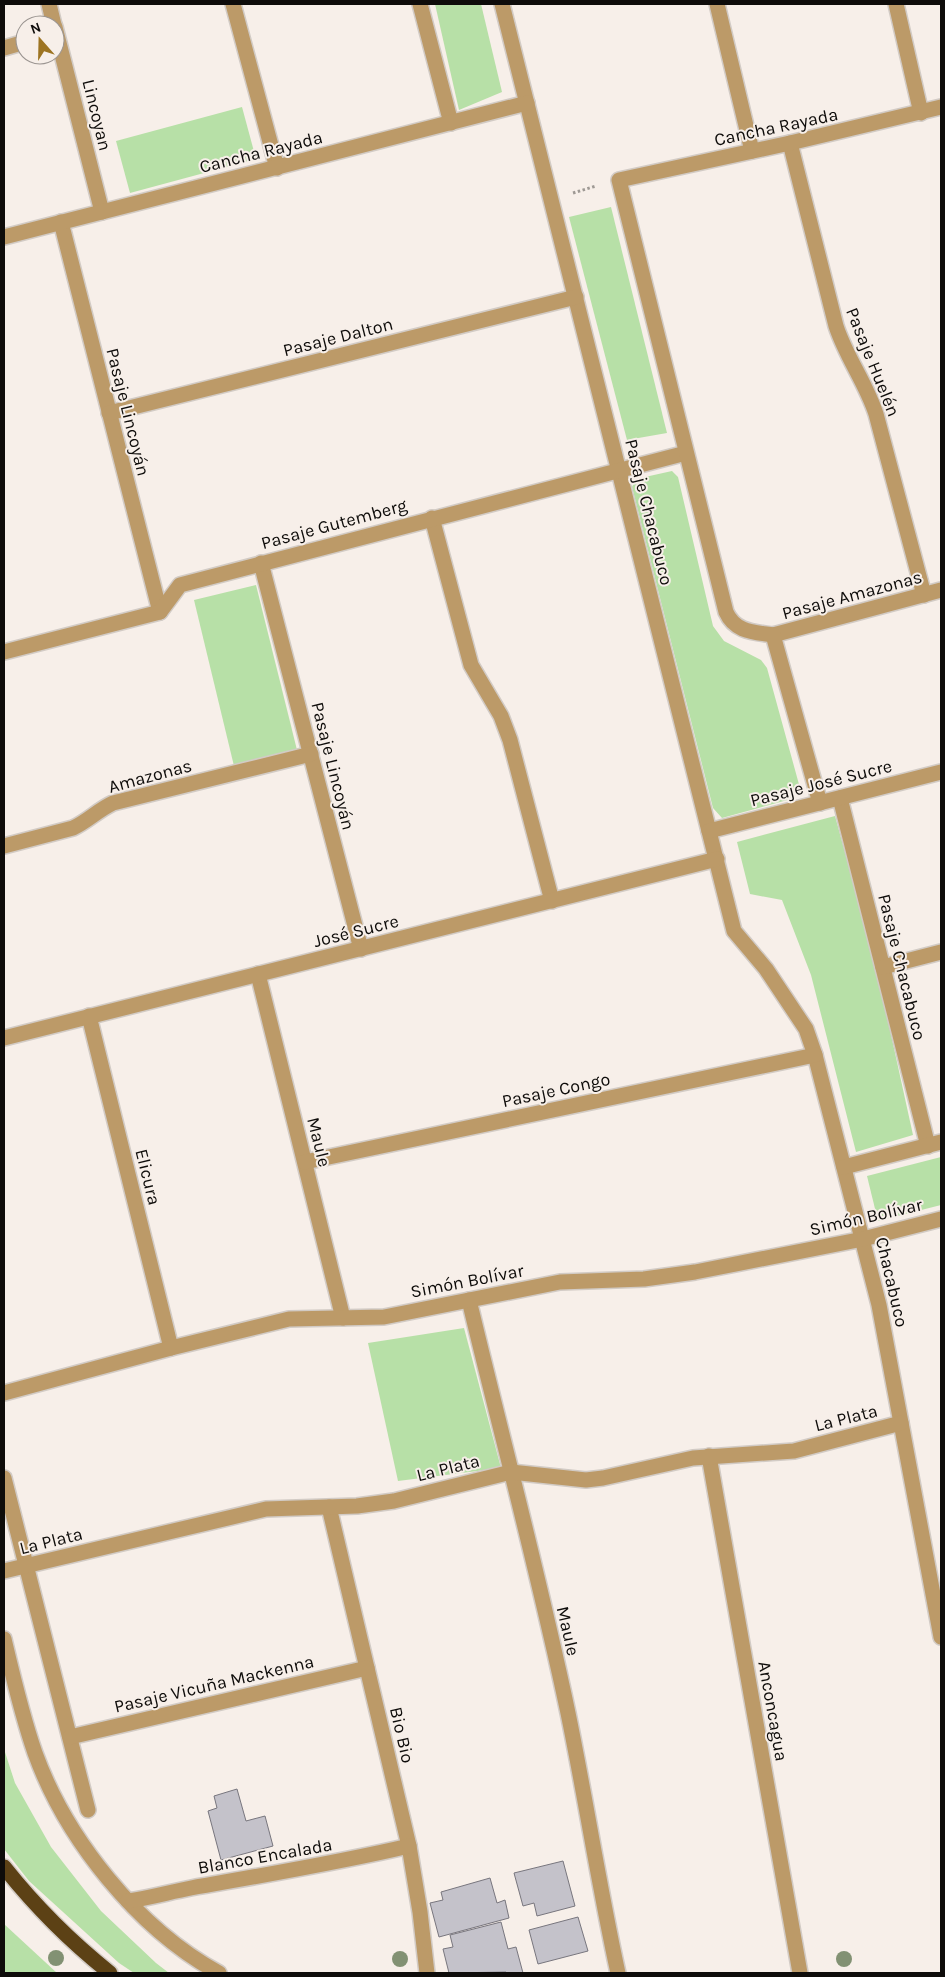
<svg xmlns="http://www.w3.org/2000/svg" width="945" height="1977" viewBox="0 0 945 1977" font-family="Karla,sans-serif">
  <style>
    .green { fill: #b7e0a7 }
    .building { fill: #c4c2ca; stroke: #78767e }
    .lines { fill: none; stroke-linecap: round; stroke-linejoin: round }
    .minor-casing { stroke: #d2cbc5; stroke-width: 18 }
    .highway-casing { stroke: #d2cbc5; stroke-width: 18 }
    .path { stroke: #9e9994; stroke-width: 3; stroke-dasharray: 2.5 2.5; stroke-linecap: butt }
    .minor { stroke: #bc9a68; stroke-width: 15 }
    .highway { stroke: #5c4115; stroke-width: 15 }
    .tree { fill: #829173 }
    .labels { text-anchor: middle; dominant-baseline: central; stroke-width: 4; stroke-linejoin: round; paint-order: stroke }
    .street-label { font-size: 18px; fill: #0e0c0a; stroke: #f7efe9 }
  </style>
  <rect width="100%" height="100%" fill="#f7efe9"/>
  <g class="green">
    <path d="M435,4H481L502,92L459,110Z"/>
    <path d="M242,107L256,159L130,193L116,141Z"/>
    <path d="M611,207L667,433L627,440L569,217Z"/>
    <path d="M672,471L678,477L713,626L724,641L761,660L767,668L800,788L791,799L722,818L713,808L632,487L636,479Z"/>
    <path d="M256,585L297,750L234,766L194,600Z"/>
    <path d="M835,816L874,957L913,1135L856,1152L811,975L782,900L750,894L737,842Z"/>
    <path d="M941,1157V1205L878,1221L867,1176Z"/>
    <path d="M464,1328L501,1468L398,1481L368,1343Z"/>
    <path d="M4,1749L15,1783L51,1847L101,1911L156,1963L169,1973H134L119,1963L29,1881L4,1849Z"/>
    <path d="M4,1924L57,1973H4Z"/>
  </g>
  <g class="building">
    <path d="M237,1789L246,1821L265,1816L273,1846L221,1860L208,1811L217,1808L214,1796Z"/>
    <path d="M563,1861L575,1906L537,1916L534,1903L523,1906L514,1873Z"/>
    <path d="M490,1878L497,1903L505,1900L509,1918L439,1937L430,1903L443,1900L441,1892Z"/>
    <path d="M578,1917L588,1951L538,1964L529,1930Z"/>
    <path d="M501,1922L508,1949L516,1947L523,1973H507L506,1972L449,1973L443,1949L453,1947L450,1935Z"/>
  </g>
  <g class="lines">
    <g class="minor-casing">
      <g id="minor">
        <path d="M49,4L54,25"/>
        <path d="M233,4L277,168"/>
        <path d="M420,4L451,123"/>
        <path d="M502,4L734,931L766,969L806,1029L815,1055L879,1305L941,1637"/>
        <path d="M717,4L752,151"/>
        <path d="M896,4L921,113"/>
        <path d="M55,27L102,212"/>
        <path d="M4,48L25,42"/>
        <path d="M790,143L836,326C846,357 866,383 876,414L924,595"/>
        <path d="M61,222L160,612"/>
        <path d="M4,237L527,103"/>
        <path d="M109,413L576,297"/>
        <path d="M432,518L471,665L501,716L510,740L552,901"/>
        <path d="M261,563L361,949"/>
        <path d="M773,635L941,590"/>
        <path d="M4,652L160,612L180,585L686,453"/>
        <path d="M840,798L928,1146"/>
        <path d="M820,803L773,635C753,632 735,632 726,612L619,180L790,143L941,107"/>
        <path d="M709,831L941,772"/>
        <path d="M4,846L73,828C88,821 98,810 113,803L311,754"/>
        <path d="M883,967L941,952"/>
        <path d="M258,974L343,1318"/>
        <path d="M89,1016L171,1348"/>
        <path d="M4,1038L717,859"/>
        <path d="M305,1162L815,1055"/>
        <path d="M844,1167L941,1142"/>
        <path d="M469,1300C502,1438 539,1575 568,1713C586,1800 599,1887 618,1973"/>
        <path d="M4,1393L171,1348L289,1319L384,1317L560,1282L644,1279L695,1272L863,1239L941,1219"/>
        <path d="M709,1456L800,1973"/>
        <path d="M4,1478L88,1810"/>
        <path d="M329,1507L409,1846L420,1912L427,1973"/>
        <path d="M4,1571L266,1509L357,1506L394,1501L511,1472L586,1480L603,1478L693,1458L794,1451L901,1423"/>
        <path d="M4,1639C13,1677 22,1716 35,1753C66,1839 138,1929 219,1973"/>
        <path d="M70,1737L367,1668"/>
        <path d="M128,1901C149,1898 170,1892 191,1888C264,1875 337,1863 409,1846"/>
      </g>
    </g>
    <g class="highway-casing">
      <path id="highway" d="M4,1867C35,1906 71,1942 110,1973"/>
    </g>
    <path class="path" d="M573,193L596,186"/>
    <use href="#minor" class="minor"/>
    <use href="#highway" class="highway"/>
  </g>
  <g class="tree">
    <circle cx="56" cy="1958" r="8"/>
    <circle cx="400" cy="1959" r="8"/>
    <circle cx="844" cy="1959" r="8"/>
  </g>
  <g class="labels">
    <g class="street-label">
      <text transform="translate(97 115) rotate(76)">Lincoyan</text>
      <text transform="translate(776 127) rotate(-12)">Cancha Rayada</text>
      <text transform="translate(261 152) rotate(-14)">Cancha Rayada</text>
      <text transform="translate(338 337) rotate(-14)">Pasaje Dalton</text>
      <text transform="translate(873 362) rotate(68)">Pasaje Huelén</text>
      <text transform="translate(128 412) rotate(76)">Pasaje Lincoyán</text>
      <text transform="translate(649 512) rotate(76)">Pasaje Chacabuco</text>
      <text transform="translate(334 524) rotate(-15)">Pasaje Gutemberg</text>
      <text transform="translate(852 595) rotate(-15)">Pasaje Amazonas</text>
      <text transform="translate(333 766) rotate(76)">Pasaje Lincoyán</text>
      <text transform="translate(150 776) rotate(-15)">Amazonas</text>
      <text transform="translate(821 783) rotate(-14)">Pasaje José Sucre</text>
      <text transform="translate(356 931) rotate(-14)">José Sucre</text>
      <text transform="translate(902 967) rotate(76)">Pasaje Chacabuco</text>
      <text transform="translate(556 1090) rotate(-12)">Pasaje Congo</text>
      <text transform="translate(319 1142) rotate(76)">Maule</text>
      <text transform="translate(148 1177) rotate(76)">Elicura</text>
      <text transform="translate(866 1217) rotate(-13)">Simón Bolívar</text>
      <text transform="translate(467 1281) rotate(-11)">Simón Bolívar</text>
      <text transform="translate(892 1282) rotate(77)">Chacabuco</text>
      <text transform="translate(846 1418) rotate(-14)">La Plata</text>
      <text transform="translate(448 1468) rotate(-14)">La Plata</text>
      <text transform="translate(51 1541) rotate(-14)">La Plata</text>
      <text transform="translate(568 1631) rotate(77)">Maule</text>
      <text transform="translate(214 1684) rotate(-13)">Pasaje Vicuña Mackenna</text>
      <text transform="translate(773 1711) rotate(80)">Anconcagua</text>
      <text transform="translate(402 1735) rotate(77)">Bio Bio</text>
      <text transform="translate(265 1856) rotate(-10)">Blanco Encalada</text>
    </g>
  </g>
  <rect width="945" height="1977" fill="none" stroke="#0e0c0a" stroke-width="10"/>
  <g transform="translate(40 40) rotate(340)"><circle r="24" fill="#f7efe9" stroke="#9a9490"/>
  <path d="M0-4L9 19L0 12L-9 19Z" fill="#9d7422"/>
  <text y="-8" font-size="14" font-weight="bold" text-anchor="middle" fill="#0e0c0a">N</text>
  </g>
</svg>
